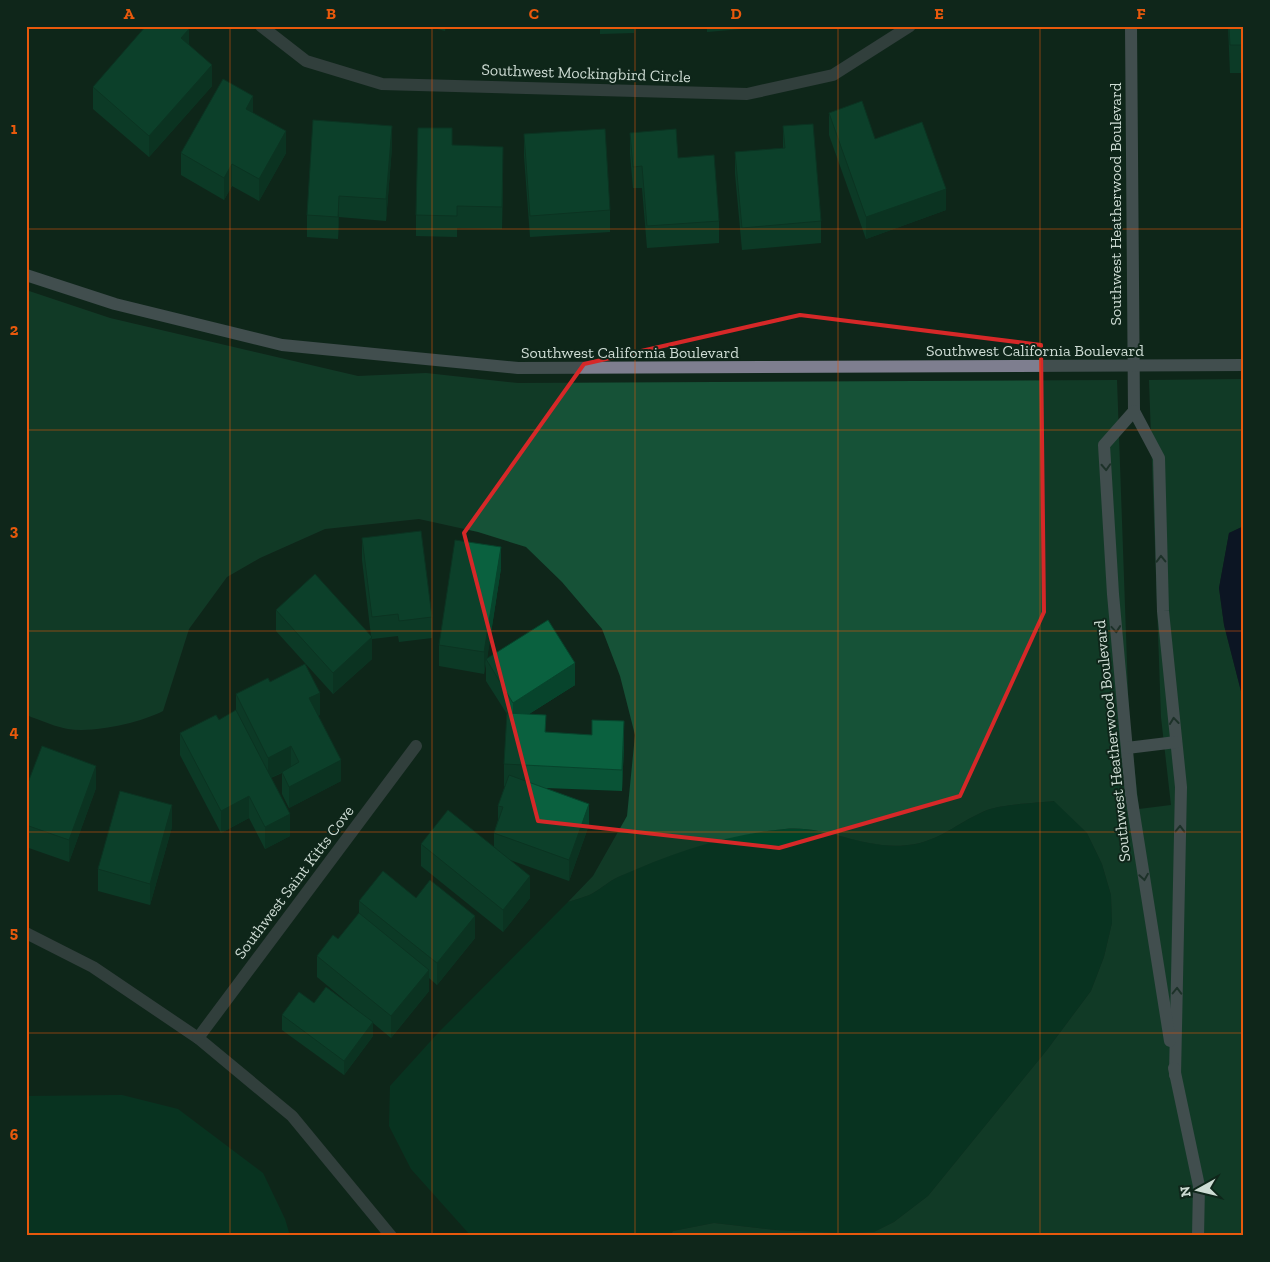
<svg xmlns="http://www.w3.org/2000/svg" width="1270" height="1262" viewBox="0 0 1270 1262" font-family="'Zilla Slab',serif">
  <style>
    .green { fill: #004429 }
    .forest { fill: #165237 }
    .water { fill: #0b002f }
    .lines { fill: none; stroke-linecap: round; stroke-linejoin: round }
    .street { stroke: #5c5d67; stroke-width: 12 }
    .secondary { stroke: #7e7e8f; stroke-width: 12 }
    .wall { fill: #095336 }
    .shaded-wall { fill: #07442c }
    .building { fill: #0a613f; stroke: #07442c }
    .oneway { stroke: #30403d }
    .marked { fill: none; stroke: #d62828; stroke-width: 4; stroke-linejoin: round }
    .grid { fill: none; stroke: #e8590c; stroke-width: 1; stroke-opacity: 0.55 }
    .labels { text-anchor: middle; dominant-baseline: central; stroke-width: 4; stroke-linejoin: round; paint-order: stroke }
    .street-label { font-size: 16px; fill: #cedcd4; stroke: #0f261a }
    .neatline { fill: none; stroke: #e8590c; stroke-width: 2 }
    .grid-label { font-size: 16px; text-anchor: middle; font-weight: bold; fill: #e8590c }
  </style>
  <rect width="100%" height="100%" fill="#0f261a"/>
  <g class="green">
    <path d="M1055,801L1087,833L1102,864L1111,895L1112,923L1104,957L1091,991L1047,1050L928,1196L894,1222L874,1232L844,1233L776,1230L714,1223L673,1231L670,1236H471L411,1169L389,1126L390,1086L438,1033L568,902C576,899 586,897 593,893C602,888 609,881 618,877C672,853 726,833 785,829C830,825 869,853 915,844C942,839 962,820 987,810C1003,804 1036,803 1055,801Z"/>
    <path d="M122,1095L178,1109L263,1173L285,1219L290,1236H26V1096Z"/>
  </g>
  <path class="forest" d="M26,290L110,318L358,376L426,373L518,383L1117,380L1129,720L1139,809L1171,805L1161,717L1149,380L1244,379V526L1229,533L1219,588L1224,625L1244,703V1236H670L673,1231L714,1223L776,1230L844,1233L874,1232L894,1222L928,1196L1047,1050L1091,991L1104,957L1112,923L1111,895L1102,864L1087,833L1054,801C1036,803 1003,804 987,810C962,820 942,839 915,844C867,853 830,825 785,829C726,834 672,853 618,877C609,881 602,888 593,893C586,897 576,899 568,902L593,876L627,816L635,735L620,676L602,629L562,582L526,547L478,532L419,519L325,529L260,558L227,577L189,629L163,711C139,723 95,733 68,729C56,727 43,721 31,717L26,714Z"/>
  <path class="water" d="M1244,526V703L1224,625L1219,588L1229,533Z"/>
  <g class="lines">
    <g class="street">
      <path d="M261,26L306,61L382,84L747,94L833,75L910,26"/>
      <path d="M26,933L93,967L198,1038L292,1116L391,1236"/>
      <path d="M198,1038L416,746"/>
    </g>
    <g class="secondary">
      <path d="M1131,26L1134,411L1159,458L1163,611L1181,787L1175,1075"/>
      <path d="M26,275L115,304L282,345L518,368L1244,365"/>
      <path d="M1134,411L1104,445L1113,594L1131,795L1170,1041"/>
      <path d="M1127,748L1176,742"/>
      <path d="M1174,1068L1199,1186L1198,1236"/>
    </g>
  </g>
  <g class="wall">
    <path d="M426,26H446L445,31Z"/>
    <path d="M600,26H634V33L600,34Z"/>
    <path d="M707,26H742V29L707,32Z"/>
    <path d="M1228,26H1244V73H1230Z"/>
    <path d="M189,44L212,86L149,157L93,109V87Z"/>
    <path d="M253,113L286,153L259,201L232,186L224,200L181,175V153Z"/>
    <path d="M829,113L875,139L946,210L866,239L829,135Z"/>
    <path d="M783,126L821,221V243L742,250L735,174V152L783,148Z"/>
    <path d="M630,133L678,158L719,221V243L647,248L642,188H633L630,154Z"/>
    <path d="M524,134L610,210V232L530,237L524,156Z"/>
    <path d="M452,145L503,168L502,229L457,228V237L416,236V215Z"/>
    <path d="M392,147L386,221L339,217L338,239L307,237V215Z"/>
    <path d="M362,538L432,617V638L399,642L398,636L372,639V659L333,694L276,631V610L371,636L362,560Z"/>
    <path d="M501,568L487,658L575,685L529,714L546,732L624,743L622,791L546,788L589,825L569,881L510,860L530,898L503,932L421,866V844L494,847V833L498,820V806L505,786H504V764L507,714L486,681V664L484,674L439,666V645Z"/>
    <path d="M270,682L320,715H318L341,781L289,808L282,794V773L271,778L290,836L265,849L249,818L221,833L180,755V733L219,720L236,710V694Z"/>
    <path d="M26,788H96L69,862L26,847Z"/>
    <path d="M172,827L150,905L98,891V869Z"/>
    <path d="M416,898L475,938L437,985L429,978V991L391,1038L373,1023V1036L344,1075L282,1030V1015L314,1003L352,1006L317,977V956L338,939L359,914V901Z"/>
  </g>
  <g class="shaded-wall">
    <path d="M189,29V50L181,38Z"/>
    <path d="M212,65V86L149,157V136Z"/>
    <path d="M253,96V118L246,109Z"/>
    <path d="M392,126V147L386,221V199Z"/>
    <path d="M286,131V153L259,201V179Z"/>
    <path d="M503,147V168L502,229V207Z"/>
    <path d="M232,164V186L224,200V178Z"/>
    <path d="M946,189V210L866,239V217Z"/>
    <path d="M339,196V217L338,239V217Z"/>
    <path d="M501,547V568L487,660L486,659L484,674V652Z"/>
    <path d="M372,637V659L333,694V673Z"/>
    <path d="M575,663V685L513,724V703Z"/>
    <path d="M320,693V715L309,720V698Z"/>
    <path d="M624,721V743L622,791V770Z"/>
    <path d="M29,737V759L26,767V745Z"/>
    <path d="M291,746V768L268,779V758Z"/>
    <path d="M341,760V781L289,808V787Z"/>
    <path d="M96,766V788L69,862V840Z"/>
    <path d="M249,796V818L221,833V811Z"/>
    <path d="M589,804V825L569,881V860Z"/>
    <path d="M172,805V827L150,905V884Z"/>
    <path d="M290,814V836L265,849V827Z"/>
    <path d="M530,876V898L503,932V910Z"/>
    <path d="M475,916V938L437,985V963Z"/>
    <path d="M429,970V991L391,1038V1016Z"/>
    <path d="M373,1022V1036L344,1075V1061Z"/>
  </g>
  <g class="building">
    <path d="M146,26H186L189,29L181,38L212,65L149,136L93,87Z"/>
    <path d="M1229,26H1244V45H1230Z"/>
    <path d="M223,79L253,96L246,109L286,131L259,179L232,164L224,178L181,153Z"/>
    <path d="M862,101L875,139L922,122L946,189L866,217L829,113Z"/>
    <path d="M313,120L392,126L386,199L339,196L338,217L307,215Z"/>
    <path d="M813,124L821,221L742,228L735,152L785,148L783,126Z"/>
    <path d="M418,128H452V145L503,147L502,207L457,206V216L416,215Z"/>
    <path d="M605,129L610,210L530,216L524,134Z"/>
    <path d="M676,129L678,158L714,155L719,221L647,226L642,166L633,167L630,133Z"/>
    <path d="M421,531L432,617L399,621L398,614L372,617L362,538Z"/>
    <path d="M455,540L501,547L484,652L439,645Z"/>
    <path d="M315,574L372,637L333,673L276,610Z"/>
    <path d="M548,620L575,663L513,703L486,659Z"/>
    <path d="M305,664L320,693L309,698L341,760L289,787L282,772L299,762L291,746L268,758L236,694L268,678L270,682Z"/>
    <path d="M236,710L290,814L265,827L249,796L221,811L180,733L216,715L219,720Z"/>
    <path d="M507,713L546,715L545,732L592,735V720L624,721L622,770L504,764Z"/>
    <path d="M26,736L29,737L26,745Z"/>
    <path d="M42,746L96,766L69,840L26,825V788Z"/>
    <path d="M509,775L589,804L569,860L494,833L503,807L498,806Z"/>
    <path d="M120,791L172,805L150,884L98,869Z"/>
    <path d="M448,810L530,876L503,910L421,844Z"/>
    <path d="M383,871L416,898L430,880L475,916L437,963L359,901Z"/>
    <path d="M359,913L429,970L391,1016L317,956L333,935L338,939Z"/>
    <path d="M326,987L373,1022L344,1061L282,1015L299,992L314,1003Z"/>
  </g>
  <defs><path id="oneway-chevron" d="M-2-3.5L2.5 0L-2 3.5" fill="none" stroke-width="1.6" stroke-linecap="round" stroke-linejoin="round" transform="scale(1.25)"/></defs>
  <g class="oneway">
    <use href="#oneway-chevron" transform="translate(1106 467) rotate(87)"/>
    <use href="#oneway-chevron" transform="translate(1161 559) rotate(-91)"/>
    <use href="#oneway-chevron" transform="translate(1116 629) rotate(85)"/>
    <use href="#oneway-chevron" transform="translate(1174 721) rotate(-96)"/>
    <use href="#oneway-chevron" transform="translate(1180 829) rotate(-89)"/>
    <use href="#oneway-chevron" transform="translate(1144 877) rotate(81)"/>
    <use href="#oneway-chevron" transform="translate(1177 991) rotate(-89)"/>
  </g>
  <path d="M0 0H1270V1262H0ZM800,315L1041,345L1044,612L960,796L779,848L538,821L464,533L584,364Z" fill="#0f261a" fill-opacity=".55" fill-rule="evenodd"/>
  <path class="marked" d="M800,315L1041,345L1044,612L960,796L779,848L538,821L464,533L584,364Z"/>
  <path class="grid" d="M230,26V1236M432,26V1236M635,26V1236M838,26V1236M1040,26V1236M26,229H1244M26,430H1244M26,631H1244M26,832H1244M26,1033H1244"/>
  <g class="labels">
    <g class="street-label">
      <text transform="translate(586 73) rotate(2)">Southwest Mockingbird Circle</text>
      <text transform="translate(1115 204) rotate(-90)">Southwest Heatherwood Boulevard</text>
      <text x="1035" y="350">Southwest California Boulevard</text>
      <text x="630" y="352">Southwest California Boulevard</text>
      <text transform="translate(1112 741) rotate(-96)">Southwest Heatherwood Boulevard</text>
      <text transform="translate(294 882) rotate(-53)">Southwest Saint Kitts Cove</text>
    </g>
  </g>
  <rect width="1270" height="1262" fill="none" stroke="#0f261a" stroke-width="55"/>
  <g transform="translate(1198 1190) rotate(262)" stroke="#0f261a" stroke-width="4" paint-order="stroke">
  <path d="M0-4L9 19L0 12L-9 19Z" fill="#cedcd4"/>
  <text y="-8" font-size="14" font-weight="bold" text-anchor="middle" fill="#cedcd4">N</text>
  </g>
  <rect x="28" y="28" width="1214" height="1206" class="neatline"/>
  <g class="grid-label">
    <text x="129" y="19">A</text>
    <text x="331" y="19">B</text>
    <text x="534" y="19">C</text>
    <text x="736" y="19">D</text>
    <text x="939" y="19">E</text>
    <text x="1141" y="19">F</text>
    <text x="14" y="134">1</text>
    <text x="14" y="335">2</text>
    <text x="14" y="536">3</text>
    <text x="14" y="737">4</text>
    <text x="14" y="938">5</text>
    <text x="14" y="1140">6</text>
  </g>
</svg>
